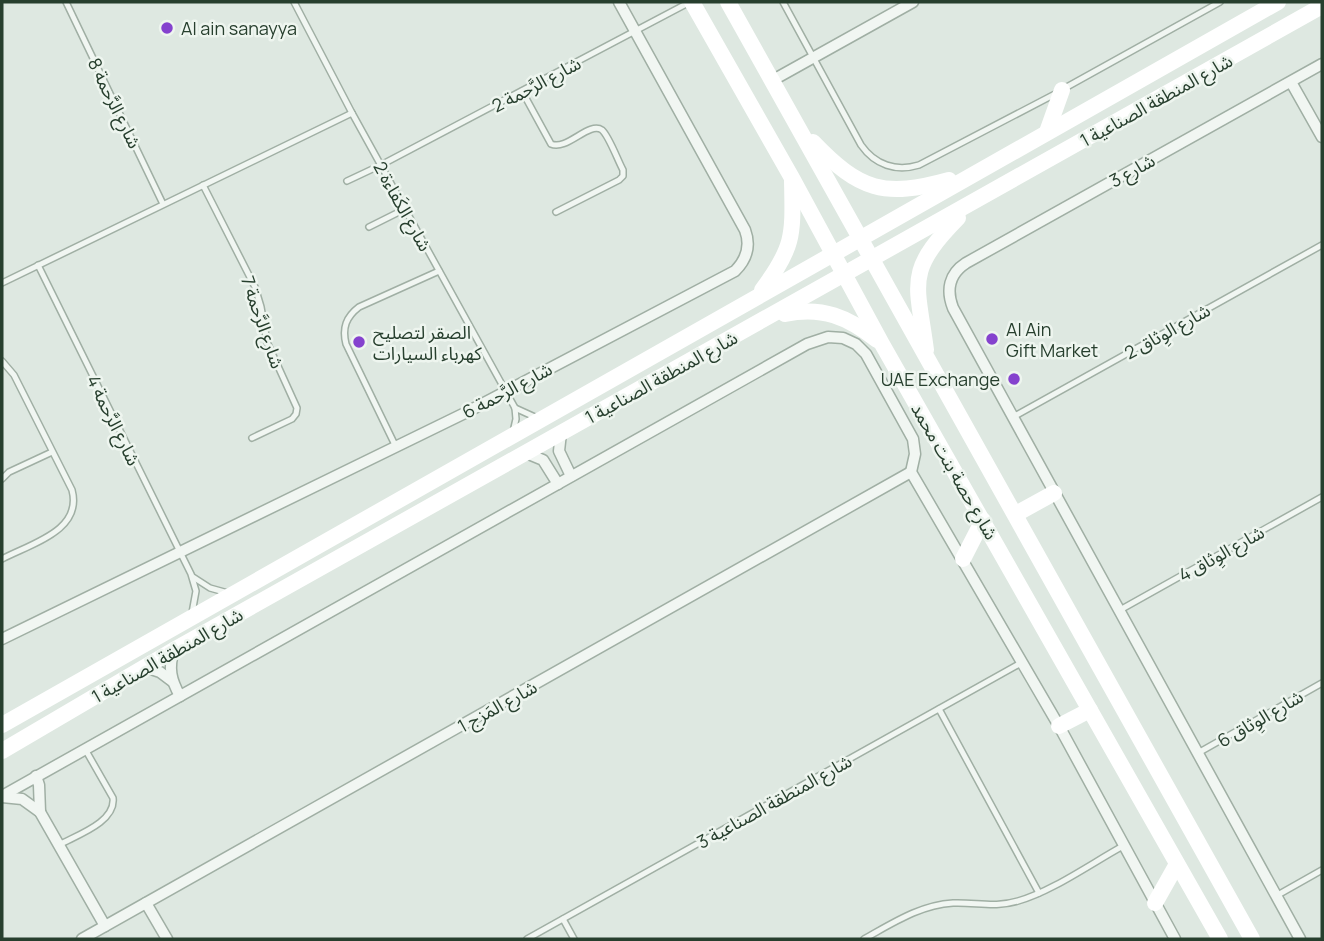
<svg xmlns="http://www.w3.org/2000/svg" width="1324" height="941" viewBox="0 0 1324 941" font-family="Manrope,'Noto Sans Arabic',sans-serif">
  <style>
    .lines { fill: none; stroke-linecap: round; stroke-linejoin: round }
    .lane-casing { stroke: #a0afa4; stroke-width: 8 }
    .street-casing { stroke: #a0afa4; stroke-width: 13 }
    .lane { stroke: #f1f6f2; stroke-width: 5 }
    .street { stroke: #f1f6f2; stroke-width: 10 }
    .secondary { stroke: #fff; stroke-width: 16 }
    .poi-dot { fill: #8542ce; stroke: #eef5ef; stroke-width: 2.5 }
    .labels { text-anchor: middle; dominant-baseline: central; stroke-width: 5; stroke-linejoin: round; paint-order: stroke }
    .poi-label { font-size: 18px; fill: #273f2e; stroke: #eef5ef; text-anchor: start }
    .street-label { font-size: 18px; fill: #273f2e; stroke: #eef5ef }
  </style>
  <rect width="100%" height="100%" fill="#dee8e1"/>
  <g class="lines">
    <g class="lane-casing">
      <g id="lane">
        <path d="M66,2L163,204"/>
        <path d="M294,2L352,113L515,408L516,419L513,432"/>
        <path d="M783,2L861,145C875,165 896,172 919,165L1057,93"/>
        <path d="M1065,88L1220,2"/>
        <path d="M522,91L551,144C567,151 589,121 602,130C609,136 618,161 623,170V176L619,180L556,212"/>
        <path d="M347,181L381,165L690,2"/>
        <path d="M203,185L255,287L261,307L267,342L297,408L296,414L292,419L252,438"/>
        <path d="M369,227L405,209"/>
        <path d="M38,265L191,574L196,591L192,613"/>
        <path d="M2,283L352,113"/>
        <path d="M2,361L14,375L72,490C83,531 30,544 2,559"/>
        <path d="M515,408L537,418"/>
        <path d="M1013,417L1322,245"/>
        <path d="M396,447L346,344C342,328 346,317 359,307L439,271"/>
        <path d="M2,479L9,472L52,452"/>
        <path d="M193,577L210,588L228,593"/>
        <path d="M1120,610L1322,497"/>
        <path d="M939,709L1039,893"/>
        <path d="M1198,753L1322,683"/>
        <path d="M59,845C77,835 116,822 113,798L85,749"/>
        <path d="M1276,896L1322,870"/>
        <path d="M563,919L574,939"/>
        <path d="M527,939L1021,663"/>
        <path d="M864,939C893,923 920,905 953,903C976,902 995,908 1018,901C1051,892 1092,863 1123,846"/>
      </g>
    </g>
    <g class="street-casing">
      <g id="street">
        <path d="M773,80L913,2"/>
        <path d="M1291,82L1322,137"/>
        <path d="M561,433L559,451L571,476"/>
        <path d="M526,453L543,460L558,484"/>
        <path d="M2,639L467,412L735,271C747,259 751,246 745,230L619,2"/>
        <path d="M174,650C168,668 171,680 180,696"/>
        <path d="M145,667L160,672L172,681"/>
        <path d="M36,776L39,785L40,812"/>
        <path d="M2,796L807,344L828,337L843,338L856,344L866,354L913,439L915,454L911,472L1059,726L1175,939"/>
        <path d="M2,797L22,799L40,812L105,926"/>
        <path d="M146,903L167,939"/>
        <path d="M82,939L911,472"/>
        <path d="M1300,939L953,308C946,290 949,274 966,263L1322,64"/>
      </g>
    </g>
    <use href="#lane" class="lane"/>
    <use href="#street" class="street"/>
    <g class="secondary">
      <path d="M692,2L792,178L882,344L1220,939"/>
      <path d="M728,2L1252,939"/>
      <path d="M1047,132L1062,90"/>
      <path d="M813,142C860,191 884,198 949,180"/>
      <path d="M762,290C795,246 793,234 792,180"/>
      <path d="M785,314C822,306 848,317 877,340"/>
      <path d="M926,350C917,282 905,272 958,218"/>
      <path d="M1016,514L1054,493"/>
      <path d="M963,559L983,520"/>
      <path d="M2,725L1278,2"/>
      <path d="M1059,726L1090,710"/>
      <path d="M2,751L174,650L1322,6"/>
      <path d="M1155,903L1177,864"/>
    </g>
  </g>
  <g class="poi-dot">
    <circle cx="167" cy="28" r="7"/>
    <circle cx="992" cy="339" r="7"/>
    <circle cx="359" cy="342" r="7"/>
    <circle cx="1014" cy="379" r="7"/>
  </g>
  <g class="labels">
    <g class="poi-label">
      <text x="181" y="28">Al ain sanayya</text>
      <text x="1006" y="329">Al Ain<tspan x="1006" dy="21">Gift Market</tspan></text>
      <text x="373" y="332">الصقر لتصليح<tspan x="373" dy="21">كهرباء السيارات</tspan></text>
      <text x="1000" y="379" text-anchor="end">UAE Exchange</text>
    </g>
    <g class="street-label">
      <text transform="translate(536 84) rotate(-28)">شارع الرَّحمة 2</text>
      <text transform="translate(1156 100) rotate(-29)">شارع المنطقة الصناعية 1</text>
      <text transform="translate(115 103) rotate(64)">شارع الرَّحمة 8</text>
      <text transform="translate(1132 170) rotate(-29)">شارع 3</text>
      <text transform="translate(403 206) rotate(61)">شارع الكَفاءة 2</text>
      <text transform="translate(263 322) rotate(71)">شارع الرَّحمة 7</text>
      <text transform="translate(1167 331) rotate(-29)">شارع الوِثاق 2</text>
      <text transform="translate(661 377) rotate(-29)">شارع المنطقة الصناعية 1</text>
      <text transform="translate(507 390) rotate(-28)">شارع الرَّحمة 6</text>
      <text transform="translate(114 420) rotate(64)">شارع الرَّحمة 4</text>
      <text transform="translate(955 471) rotate(60)">شارع حصة بنت محمد</text>
      <text transform="translate(1221 553) rotate(-29)">شارع الوِثاق 4</text>
      <text transform="translate(167 655) rotate(-30)">شارع المنطقة الصناعية 1</text>
      <text transform="translate(497 706) rotate(-29)">شارع المَزج 1</text>
      <text transform="translate(1260 718) rotate(-30)">شارع الوِثاق 6</text>
      <text transform="translate(774 801) rotate(-29)">شارع المنطقة الصناعية 3</text>
    </g>
  </g>
  <rect width="1324" height="941" fill="none" stroke="#273f2e" stroke-width="7"/>
</svg>
